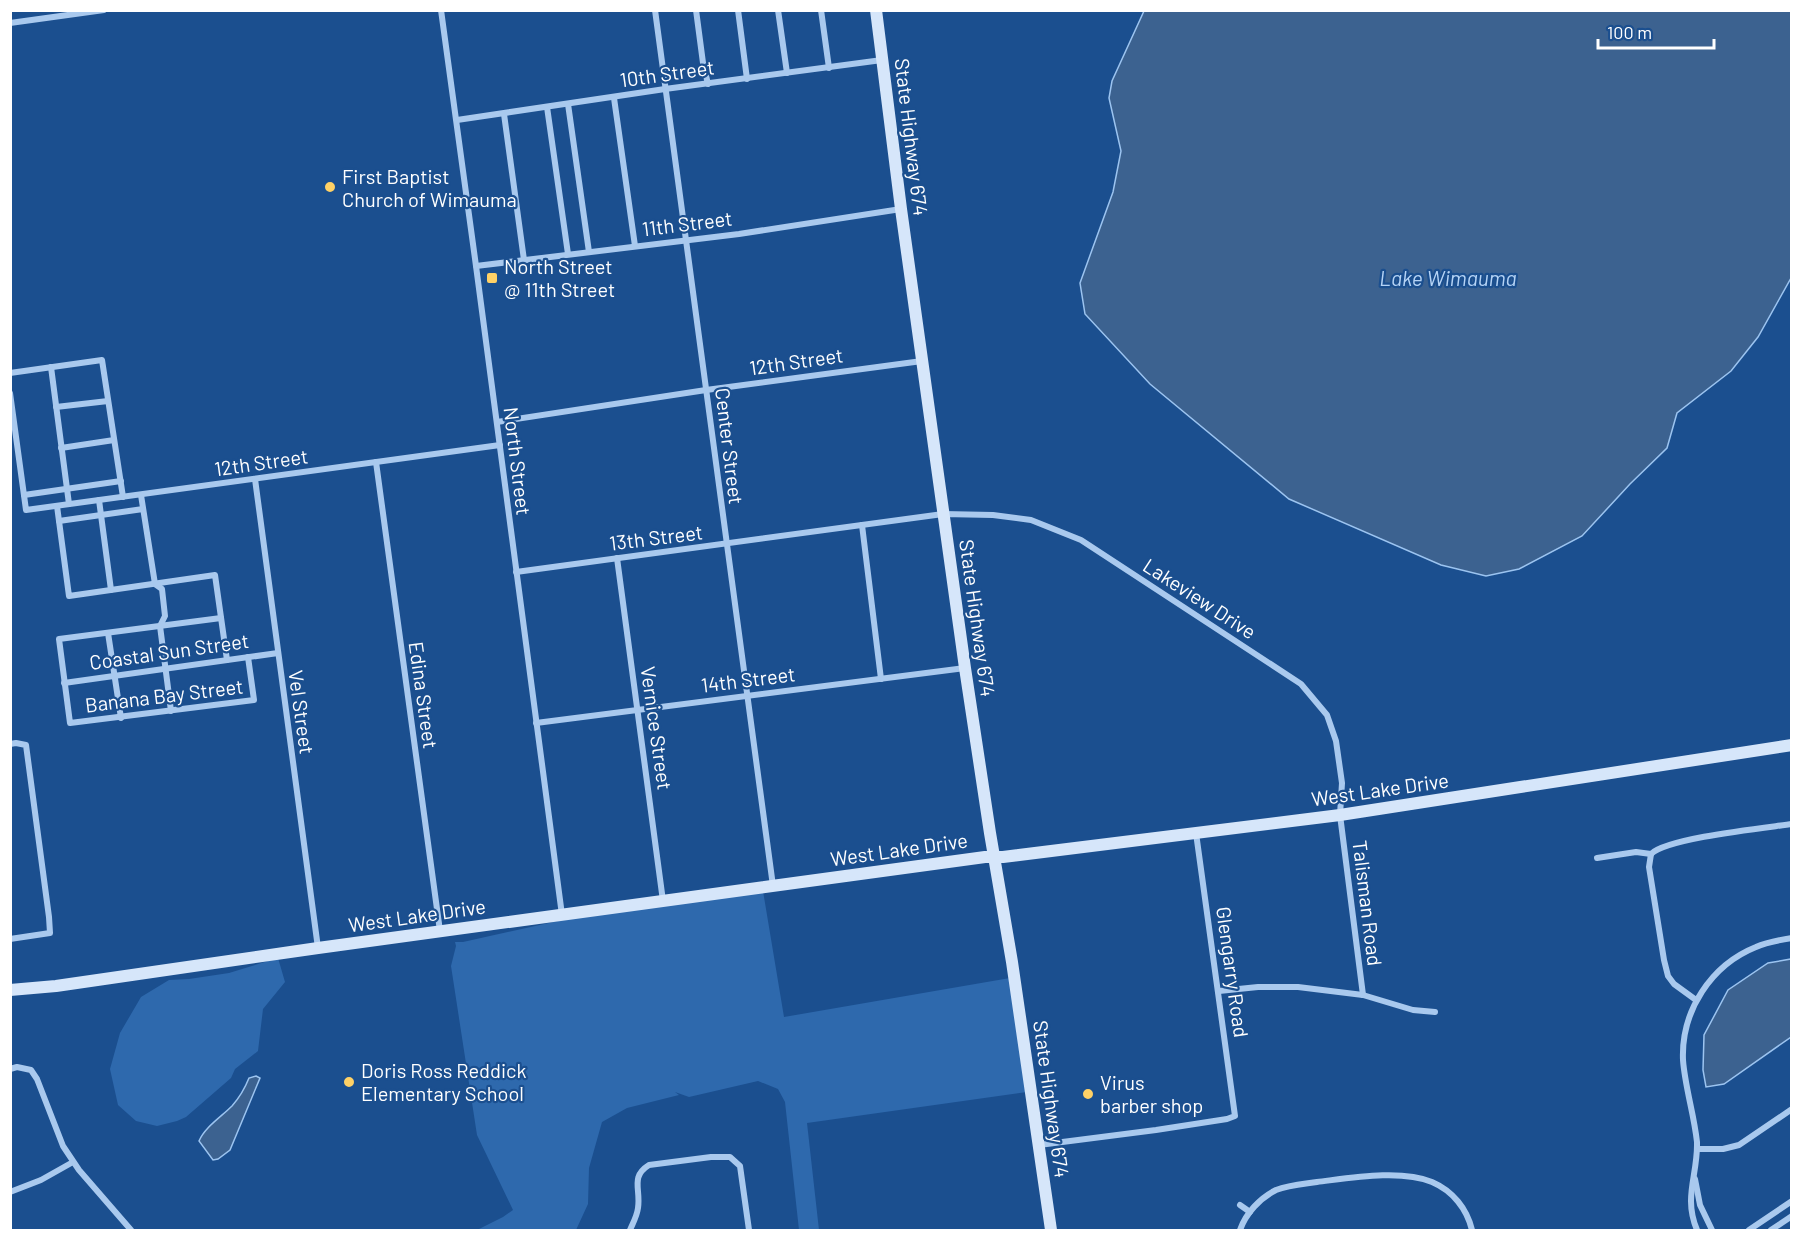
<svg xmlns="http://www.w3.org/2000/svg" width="1802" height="1241" viewBox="0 0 1802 1241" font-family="Barlow,sans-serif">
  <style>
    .green { fill: #2e69ad }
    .water { fill: #3c6290; stroke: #9cc4f0; stroke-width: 1.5 }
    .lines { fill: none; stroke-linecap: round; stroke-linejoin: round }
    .street { stroke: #a9c9ee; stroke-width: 6 }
    .secondary { stroke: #d6e6fa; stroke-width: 12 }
    .poi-dot { fill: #ffd166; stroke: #1b4f8f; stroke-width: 2 }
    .labels { text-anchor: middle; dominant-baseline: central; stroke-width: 4.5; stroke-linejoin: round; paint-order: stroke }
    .street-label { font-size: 20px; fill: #fff; stroke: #1b4f8f }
    .poi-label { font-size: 20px; fill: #fff; stroke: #1b4f8f; text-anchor: start }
    .water-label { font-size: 21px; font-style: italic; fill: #b5d3f5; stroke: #1b4f8f }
  </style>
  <rect width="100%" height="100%" fill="#1b4f8f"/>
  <g class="green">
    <path d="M763,891L784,1017L1010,978L1027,1092L807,1123L819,1230H799L785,1102L778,1089L758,1081L689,1097L675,1092L679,1095L627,1108L602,1122L589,1168L588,1204L576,1230H477L503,1217L513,1210L477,1135L451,966L456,946L455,942H463L567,919Z"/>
    <path d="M278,958L285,982L263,1009L258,1051L235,1069L231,1078L186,1117L177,1121L157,1126L136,1121L118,1105L110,1069L120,1033L141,997L169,980L189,979L229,973Z"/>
  </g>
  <g class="water">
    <path d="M1144,11H1791V278L1758,337L1731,371L1677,413L1667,448L1630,484L1582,536L1519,569L1486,576L1441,565L1289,499L1150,384L1085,314L1080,283L1113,192L1121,151L1109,98L1112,81Z"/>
    <path d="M1791,959V1037L1724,1084L1706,1087L1703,1070L1704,1035L1728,990L1768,963Z"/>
    <path d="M256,1076L260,1078L230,1150L218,1159L213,1160L199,1141C205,1127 221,1117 232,1106C239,1098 245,1088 249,1078Z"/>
  </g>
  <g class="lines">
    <g class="street">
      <path d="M441,10L476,266L562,915"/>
      <path d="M655,10L773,886"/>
      <path d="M696,10L703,63L708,84"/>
      <path d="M738,10L747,79"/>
      <path d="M778,10L787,73"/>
      <path d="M821,10L829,68"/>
      <path d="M10,23L104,10"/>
      <path d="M614,98L635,246"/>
      <path d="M568,104L589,252"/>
      <path d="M547,107L568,254"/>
      <path d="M504,114L524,260"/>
      <path d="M457,120L665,89L882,60"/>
      <path d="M476,266L739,234L901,209"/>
      <path d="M51,367L69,504"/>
      <path d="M10,373L102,360L123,497"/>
      <path d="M10,393L26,510L500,445"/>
      <path d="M56,407L108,401"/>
      <path d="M497,422L706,390L922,361"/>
      <path d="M61,448L114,440"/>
      <path d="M376,462L440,931"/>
      <path d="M255,479L318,948"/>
      <path d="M24,495L121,481"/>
      <path d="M141,495L155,584L162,589L165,616L160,626L171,711"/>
      <path d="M99,500L111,590"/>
      <path d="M57,506L69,596L215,575L227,660"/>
      <path d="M59,521L143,509"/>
      <path d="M862,525L881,679"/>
      <path d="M617,558L663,901"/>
      <path d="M516,572L943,514L993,515L1031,520L1081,540L1301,684L1327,715L1336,741L1342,783L1340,815L1363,995"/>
      <path d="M221,618L59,639L70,723L254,700L248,657"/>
      <path d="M108,633L121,718"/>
      <path d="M64,683L278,653"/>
      <path d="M536,723L965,668"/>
      <path d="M10,744L16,743L26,745L49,917L50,933L10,939"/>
      <path d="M1651,854L1649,867L1664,960L1668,976L1674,984L1696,1000"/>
      <path d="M1651,854C1667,838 1764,828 1792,824"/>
      <path d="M1597,858L1636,852L1651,854"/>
      <path d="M1219,991L1258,987H1298L1363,995L1413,1010L1435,1012"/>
      <path d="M10,1069L17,1067L31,1070L37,1079L63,1146L79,1170L131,1230"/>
      <path d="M1039,1145L1156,1130L1227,1119L1235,1116L1196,833"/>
      <path d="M1697,1149H1723L1739,1145L1792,1109"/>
      <path d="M1695,1179L1700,1205L1712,1230"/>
      <path d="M10,1192L41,1180L73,1162"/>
      <path d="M1240,1205L1250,1212"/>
      <path d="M630,1230C633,1223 637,1216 638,1208C641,1189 630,1177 649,1165L711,1157H730L740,1166L749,1230"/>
      <path d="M1240,1230C1246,1213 1260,1198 1276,1190C1289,1185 1304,1184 1317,1182C1350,1178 1401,1169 1432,1182C1453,1191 1467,1209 1472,1230"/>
      <path d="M1697,1230C1683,1197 1698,1175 1697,1142C1694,1114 1685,1087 1683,1060C1681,1011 1711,965 1756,947C1767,942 1779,940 1792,938"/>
      <path d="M1749,1230L1792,1201"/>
      <path d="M1771,1230L1792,1216"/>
    </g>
    <g class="secondary">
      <path d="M876,10L901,209L965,668L990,833L1012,962L1051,1230"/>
      <path d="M10,990L56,986L318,948L985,857H1003L1340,815L1792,745"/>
    </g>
  </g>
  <g class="poi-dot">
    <circle cx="330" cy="187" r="6"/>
    <rect x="486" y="272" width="12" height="12" rx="3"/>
    <circle cx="349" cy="1082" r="6"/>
    <circle cx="1088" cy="1094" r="6"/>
  </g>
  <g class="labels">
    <g class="street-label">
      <text transform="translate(667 73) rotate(-8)">10th Street</text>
      <text transform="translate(912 137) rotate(83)">State Highway 674</text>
      <text transform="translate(687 223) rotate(-7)">11th Street</text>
      <text transform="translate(796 361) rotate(-8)">12th Street</text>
      <text transform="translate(730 446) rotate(83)">Center Street</text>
      <text transform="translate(518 461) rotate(83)">North Street</text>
      <text transform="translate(261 462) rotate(-8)">12th Street</text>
      <text transform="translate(656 537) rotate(-7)">13th Street</text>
      <text transform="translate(1200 598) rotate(33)">Lakeview Drive</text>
      <text transform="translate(978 618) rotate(82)">State Highway 674</text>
      <text transform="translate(169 651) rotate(-8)">Coastal Sun Street</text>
      <text transform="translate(748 679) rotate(-7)">14th Street</text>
      <text transform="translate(164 695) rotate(-7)">Banana Bay Street</text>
      <text transform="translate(424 695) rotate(82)">Edina Street</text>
      <text transform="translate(302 712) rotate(82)">Vel Street</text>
      <text transform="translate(657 728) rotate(82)">Vernice Street</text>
      <text transform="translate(1380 789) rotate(-8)">West Lake Drive</text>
      <text transform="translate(899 849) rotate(-8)">West Lake Drive</text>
      <text transform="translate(1368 903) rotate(83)">Talisman Road</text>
      <text transform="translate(417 915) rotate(-8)">West Lake Drive</text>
      <text transform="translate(1233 972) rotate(82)">Glengarry Road</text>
      <text transform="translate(1052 1099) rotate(82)">State Highway 674</text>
    </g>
    <g class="poi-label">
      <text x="342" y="176">First Baptist<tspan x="342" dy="23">Church of Wimauma</tspan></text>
      <text x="504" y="266">North Street<tspan x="504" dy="23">@ 11th Street</tspan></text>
      <text x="361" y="1070">Doris Ross Reddick<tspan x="361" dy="23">Elementary School</tspan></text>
      <text x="1100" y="1082">Virus<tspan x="1100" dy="23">barber shop</tspan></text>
    </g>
    <g class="water-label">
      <text x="1448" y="277">Lake Wimauma</text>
    </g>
  </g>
  <rect width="1802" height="1241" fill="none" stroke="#ffffff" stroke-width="24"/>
  <path d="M1598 39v9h116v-9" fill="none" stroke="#ffffff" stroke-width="3"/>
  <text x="1607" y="39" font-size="18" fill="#ffffff" stroke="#1b4f8f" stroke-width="4.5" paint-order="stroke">100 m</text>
</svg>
